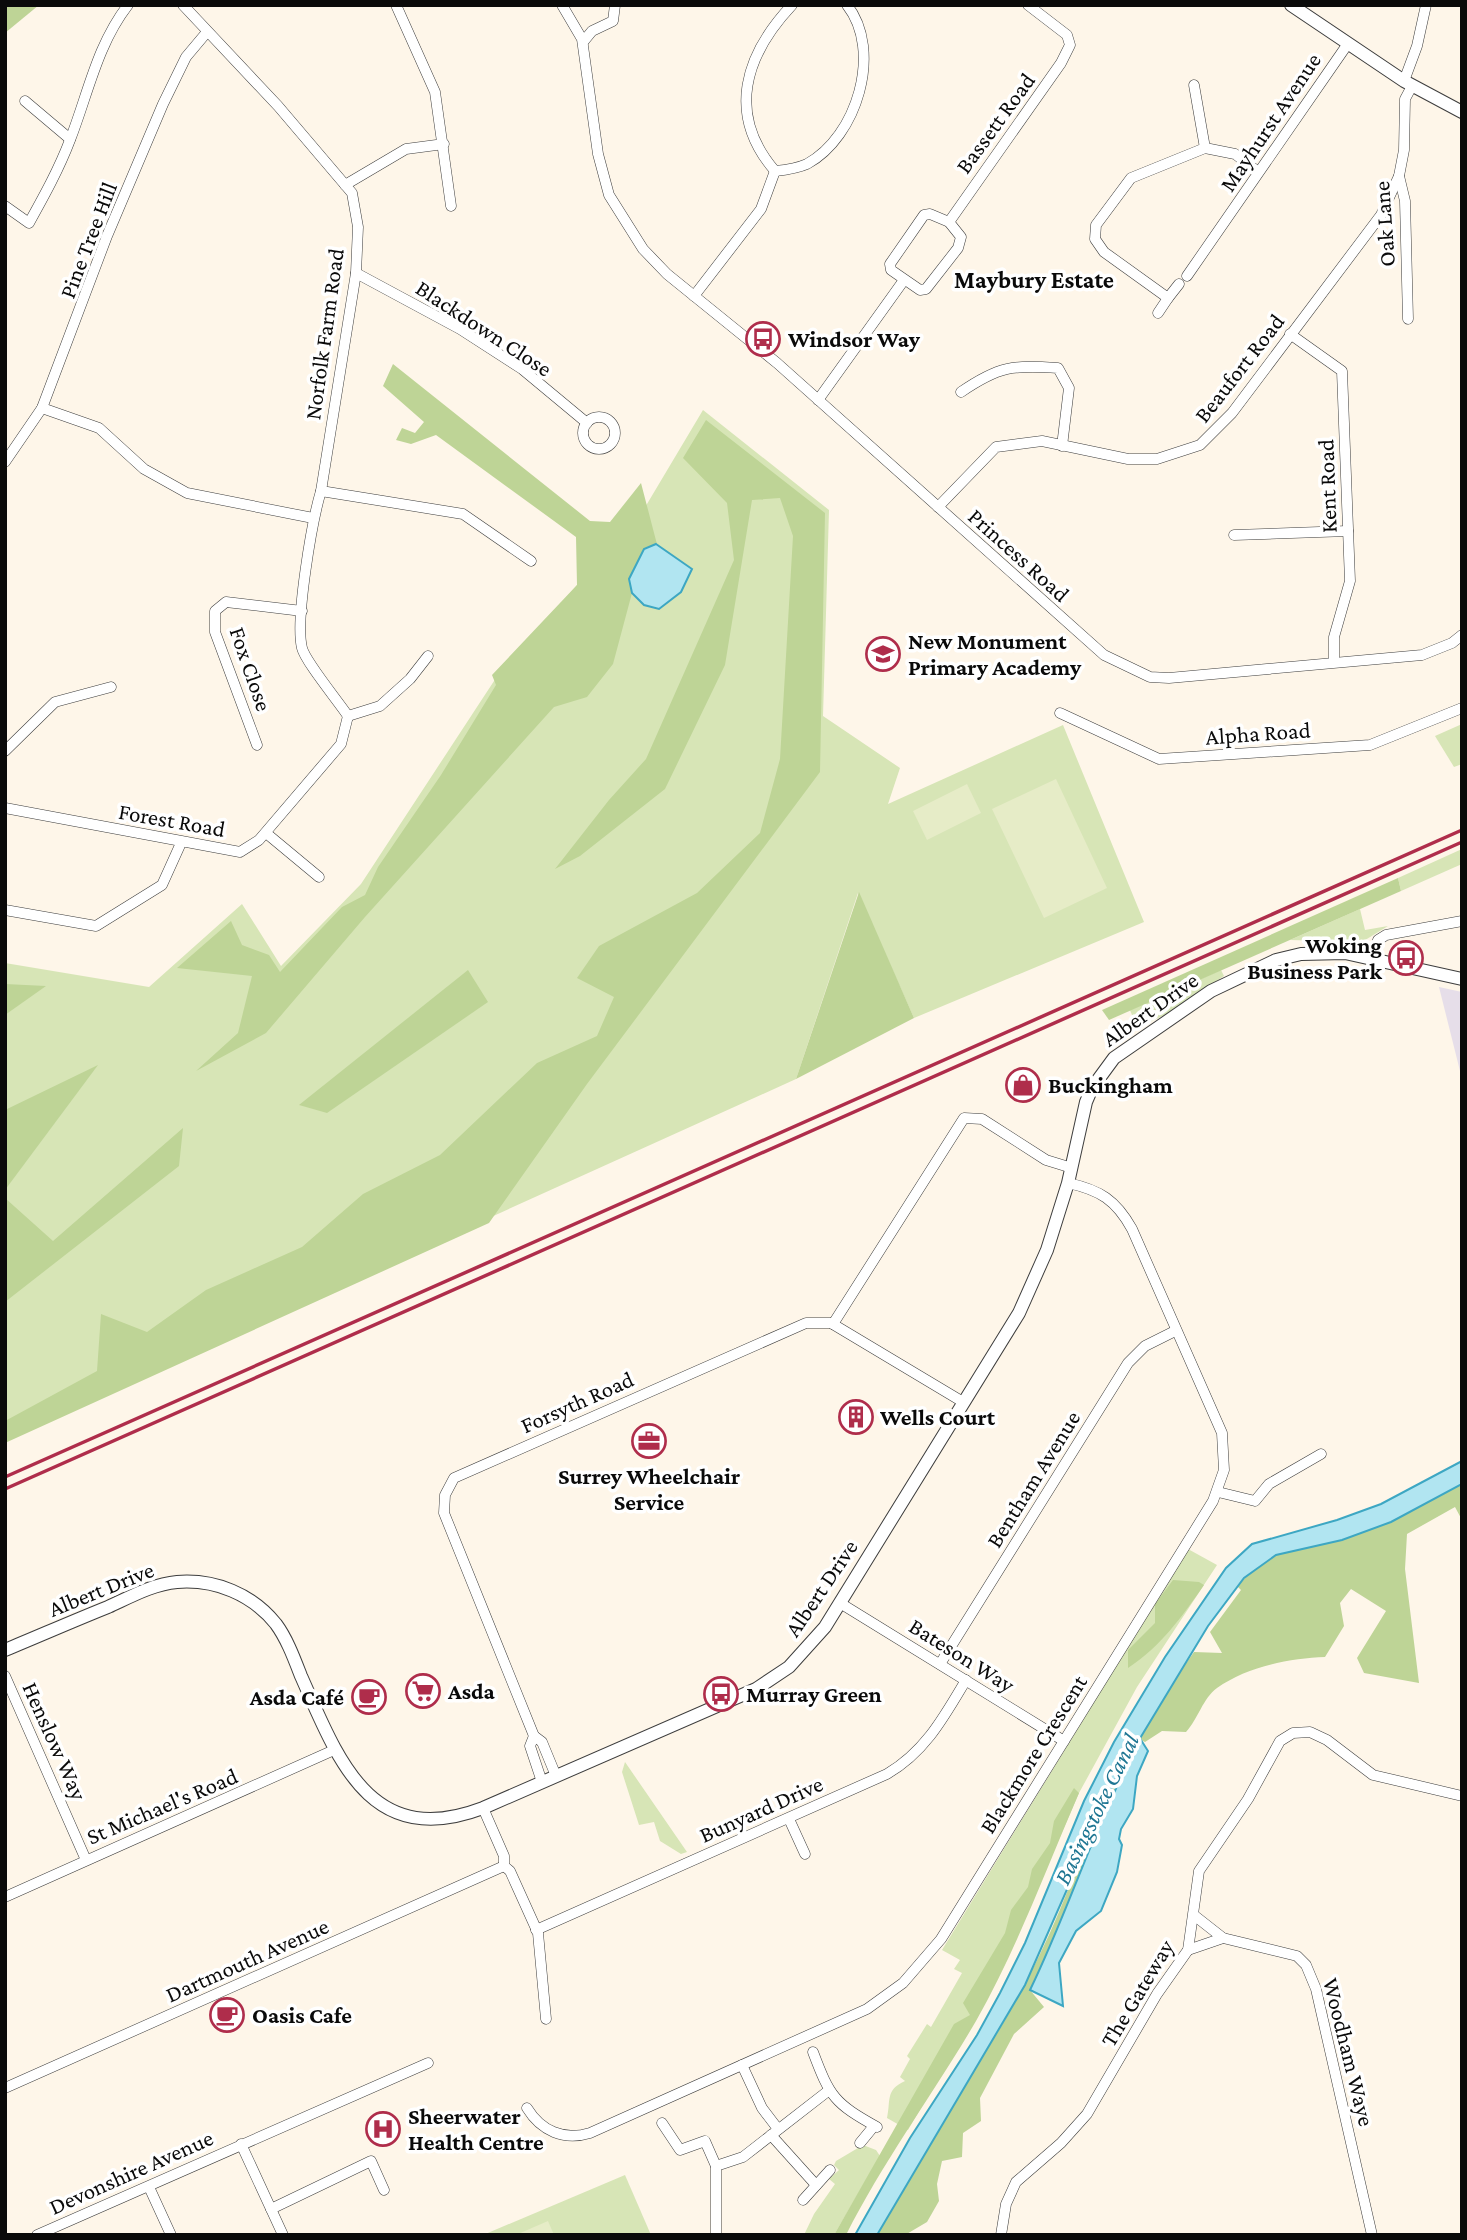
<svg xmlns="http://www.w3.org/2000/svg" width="1467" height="2240" viewBox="0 0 1467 2240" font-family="'Crimson Pro',serif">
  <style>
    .industrial { fill: #e6dee9 }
    .green { fill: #d7e5b6 }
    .forest { fill: #bed496 }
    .pitch { fill: #e6ecc7 }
    .water { fill: #b1e5f1; stroke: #3da7c3; stroke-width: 2 }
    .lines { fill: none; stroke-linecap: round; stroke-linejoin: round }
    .minor-casing { stroke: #3d3d3d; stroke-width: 11 }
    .tertiary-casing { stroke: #3d3d3d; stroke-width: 14 }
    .minor { stroke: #fff; stroke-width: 10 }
    .tertiary { stroke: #fff; stroke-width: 12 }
    .rail { stroke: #af2d4b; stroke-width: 3.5 }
    .labels { text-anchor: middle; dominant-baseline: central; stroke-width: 7; stroke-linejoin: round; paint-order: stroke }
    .street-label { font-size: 23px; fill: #0a0a0a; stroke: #fff }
    .poi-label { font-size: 23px; font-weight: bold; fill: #0a0a0a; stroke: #fff; text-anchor: start }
    .neighbourhood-label { font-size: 24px; font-weight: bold; fill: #0a0a0a; stroke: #fff }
    .water-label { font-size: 24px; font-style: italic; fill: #1d7592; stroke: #fff }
  </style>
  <rect width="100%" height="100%" fill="#fef6e9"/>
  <path class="industrial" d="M1439,987L1462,992V1079Z"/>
  <g class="green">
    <path d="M703,410L829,510L823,716L900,768L888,804L1063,725L1144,922L914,1018L858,893L796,1079L5,1437V963L149,987L242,904L281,966L361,884L494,681L647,504Z"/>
    <path d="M1462,724V764L1454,767L1435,736Z"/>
    <path d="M1462,849V864L1401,891L1398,878Z"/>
    <path d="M1360,909L1365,930L1388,926L1362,942L1290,940Z"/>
    <path d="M1221,970L1224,976L1169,1013L1137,1028L1130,1010Z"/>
    <path d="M1188,1549L1217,1565L1137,1687L1079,1793L1004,1966L908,2130L887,2118C891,2100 885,2090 905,2081L900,2077L910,2059L907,2056L927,2024L931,2027L962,1973L954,1969L960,1960L942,1950Z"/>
    <path d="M625,1762L687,1852L681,1854L660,1841L654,1822L639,1825L622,1772Z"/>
    <path d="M863,2145L876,2150L880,2156L834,2235H804L814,2214L835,2184L829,2179L839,2170L834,2165L836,2161Z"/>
    <path d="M625,2175L651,2235H483Z"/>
  </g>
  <g class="forest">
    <path d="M5,5H39L5,33Z"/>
    <path d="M393,364L590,521L610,522L641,483L659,552L632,593L613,664L587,697L554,707L365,917L266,1033L196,1071L238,1033L252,976L177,968L231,921L242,945L269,955L280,972L342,907L365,895L378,867L441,775L496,685L492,675L577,585L576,537L436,435L411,444L396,440L402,428L415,433L424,422L383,386Z"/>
    <path d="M706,420L825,513L820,772L587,1084L489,1223L5,1443V1421L97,1371L101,1314L147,1332L206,1290L302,1247L363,1194L440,1155L537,1063L597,1036L614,997L577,978L599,946L697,893L760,833L780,759L793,536L780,498L752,500L725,665L665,789L580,856L555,869L609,800L646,759L734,560L727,503L683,458Z"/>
    <path d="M1398,878L1401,891L1109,1020L1102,1010Z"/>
    <path d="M859,892L914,1018L796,1079Z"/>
    <path d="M468,970L488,1002L327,1113L299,1105Z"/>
    <path d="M5,984L46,986L5,1015Z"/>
    <path d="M98,1065L5,1190V1110Z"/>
    <path d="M183,1128L179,1166L5,1302V1198L53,1241Z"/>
    <path d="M1462,1484V1520L1455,1507L1407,1534L1405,1569L1419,1683L1364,1673L1357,1658L1386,1611L1351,1589L1340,1603L1344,1626L1325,1657C1290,1658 1246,1667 1217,1688C1203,1698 1198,1719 1186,1732L1162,1731L1145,1742L1141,1740C1096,1819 1070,1908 1030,1990L1044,2007L1014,2034L980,2098L981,2121L963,2133L962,2157L942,2161L937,2184L939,2201L927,2222L905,2235H877C924,2137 994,2052 1040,1954C1068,1897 1087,1835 1116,1778C1138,1734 1166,1692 1194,1652L1222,1653L1210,1632L1241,1590L1237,1586L1255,1568L1276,1555L1342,1540L1391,1522Z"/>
    <path d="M1173,1580L1199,1582L1204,1585C1181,1618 1161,1646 1128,1668V1650L1155,1623V1604Z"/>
    <path d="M1074,1788L1079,1793C1046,1869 1017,1949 976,2021C934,2093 884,2160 846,2235H834L954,2024L970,2015L963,2003L1005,1933L1011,1910L1028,1887L1032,1869L1050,1843L1054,1821Z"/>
  </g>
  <g class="pitch">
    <path d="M1056,779L1107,888L1044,918L992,809Z"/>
    <path d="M967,784L981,813L927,840L913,811Z"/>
    <path d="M548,2221L554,2235H518V2234Z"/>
  </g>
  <g class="water">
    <path d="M656,544L692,569L681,592L659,609L644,605L632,593L629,579L644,549Z"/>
    <path d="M1462,1461V1484L1391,1522L1342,1540L1276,1555L1244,1578L1208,1626L1116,1778L1025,1985L877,2235H855L910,2138L977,2035L1000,1993L1025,1943L1084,1801L1114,1742L1165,1657L1226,1568L1252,1544L1337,1520L1381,1504Z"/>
    <path d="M1141,1740L1148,1751L1137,1776L1133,1809L1121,1829L1119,1839L1122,1845L1117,1872L1101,1911L1076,1931L1059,1963L1063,2006L1030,1990C1070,1908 1096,1819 1141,1740Z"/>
  </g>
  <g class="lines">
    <g class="minor-casing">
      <g id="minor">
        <path d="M183,5L278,106L352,193L358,227L356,273L321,491C312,521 295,620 302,648C305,661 338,701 348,716"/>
        <path d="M396,5L435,92L451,206"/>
        <path d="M562,5L582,39L598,154L609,195L643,249L667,274L777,363L1104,655L1150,677L1169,678L1422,655L1452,643L1462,635"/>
        <path d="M583,42L592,31L613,21L615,5"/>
        <path d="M1404,81L1417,46L1426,5"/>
        <path d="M1194,85L1205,148"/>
        <path d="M25,101L70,139"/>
        <path d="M775,171C785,170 798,168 807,164C857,137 883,51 847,5"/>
        <path d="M775,171C726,114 745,55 792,5"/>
        <path d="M345,185L406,149L444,144"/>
        <path d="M5,206L29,223C44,196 59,169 70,140C88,94 97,45 128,5"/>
        <path d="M930,214L949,222L961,237L958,248L926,289L920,290L891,270L890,264L924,215Z"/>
        <path d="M949,222L1061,63L1070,45L1067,35L1028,5"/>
        <path d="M356,273L460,329L522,369L587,423"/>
        <path d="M1187,276L1347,45"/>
        <path d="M1179,284L1168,298L1104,252L1095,239L1096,225L1131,178L1205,148L1235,154L1257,171"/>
        <path d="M694,296L761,209L775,171"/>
        <path d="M1158,313L1168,298"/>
        <path d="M1408,319L1405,201L1399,176L1404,150L1405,99L1412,86"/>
        <path d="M1290,334L1342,371L1350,581L1334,637V662"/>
        <path d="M961,392C999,366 1012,365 1058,368L1069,388L1062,446"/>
        <path d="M818,400L904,280"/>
        <path d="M42,408L99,428L144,469L187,493L313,518"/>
        <circle cx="599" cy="433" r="16"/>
        <path d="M5,462L42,408L107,236L163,104L186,57L207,32"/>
        <path d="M321,491L463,514L531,561"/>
        <path d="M938,507L996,447L1042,441L1128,459H1157L1200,445L1232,413L1381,215L1399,176"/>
        <path d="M1234,535L1348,531"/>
        <path d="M1060,713L1159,759L1370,745L1462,708"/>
        <path d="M348,716L380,706L410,679L428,656"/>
        <path d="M257,745L215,632V611L226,602L302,611"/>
        <path d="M5,751L55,702L111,687"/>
        <path d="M5,808L240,852L259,840L341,744L348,716"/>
        <path d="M266,833L319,877"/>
        <path d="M5,910L96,926L162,885L181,843"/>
        <path d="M1372,958L1378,940L1386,935L1462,921"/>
        <path d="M833,1324L964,1118L982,1119L1046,1160L1072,1168"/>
        <path d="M1218,1492L1255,1501L1269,1484L1321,1454"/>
        <path d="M840,1603L1064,1741"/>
        <path d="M940,1664L1128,1363L1145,1346L1175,1331"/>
        <path d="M5,1676L86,1860"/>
        <path d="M534,1736L530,1746L542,1782"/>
        <path d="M556,1776L542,1742L534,1736L444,1513L445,1495L454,1478L806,1323H831L963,1402"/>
        <path d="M483,1808L504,1856V1866L510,1871L538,1933L546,2019"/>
        <path d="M789,1819L805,1854"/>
        <path d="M5,1897L334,1750"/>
        <path d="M1195,1916L1223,1938L1297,1956L1306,1965L1316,1989L1372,2235"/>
        <path d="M536,1930L887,1774C925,1752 944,1717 966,1680"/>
        <path d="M1188,1950L1223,1938"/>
        <path d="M813,2052C830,2097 834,2103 877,2127"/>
        <path d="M742,2065L762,2108L778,2129"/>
        <path d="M5,2088L504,1866"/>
        <path d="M527,2108C541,2131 564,2141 590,2133L867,2009L903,1983L941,1939L1213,1501L1224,1470L1222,1433L1132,1229C1116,1200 1100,1190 1068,1183"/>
        <path d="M662,2123L680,2150L705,2141L716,2166V2235"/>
        <path d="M771,2135L816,2185"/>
        <path d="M860,2143L874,2126"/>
        <path d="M241,2144L271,2209"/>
        <path d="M716,2166L743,2157L828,2091"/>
        <path d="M149,2187L171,2235"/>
        <path d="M803,2200L830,2170"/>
        <path d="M37,2235L428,2063"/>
        <path d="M283,2235L271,2209L371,2161L384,2190"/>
        <path d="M1001,2235L1006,2204L1016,2182L1061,2143L1087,2114L1157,1994L1188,1950L1199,1871L1248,1799L1280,1741L1293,1733L1310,1732L1327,1740L1373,1775L1462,1796"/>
      </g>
    </g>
    <g class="tertiary-casing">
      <g id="tertiary">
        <path d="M1291,5L1404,81L1462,112"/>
        <path d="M5,1650C39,1636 73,1621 108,1607C130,1597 153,1584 177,1582C215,1579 252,1594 276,1624C287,1639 294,1658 301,1676C338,1759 370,1851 483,1808L756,1689L789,1667L825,1627L1019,1313L1047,1250L1068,1183L1086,1102L1092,1088L1114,1058L1211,991L1276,960L1301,954L1345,953L1462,979"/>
      </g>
    </g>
    <use href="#minor" class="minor"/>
    <use href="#tertiary" class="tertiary"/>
    <g class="rail">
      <path d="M5,1477L1462,830"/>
      <path d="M5,1489L1462,842"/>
    </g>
  </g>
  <defs>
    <g id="bus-ring" transform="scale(1.75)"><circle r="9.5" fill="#fff" stroke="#af2d4b" stroke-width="1.5"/><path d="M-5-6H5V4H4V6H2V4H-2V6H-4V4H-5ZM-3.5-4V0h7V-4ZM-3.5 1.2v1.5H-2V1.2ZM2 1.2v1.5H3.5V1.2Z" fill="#af2d4b"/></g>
    <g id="school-ring" transform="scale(1.75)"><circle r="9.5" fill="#fff" stroke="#af2d4b" stroke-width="1.5"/><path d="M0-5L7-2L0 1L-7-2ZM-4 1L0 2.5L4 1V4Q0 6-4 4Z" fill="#af2d4b"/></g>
    <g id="shop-ring" transform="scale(1.75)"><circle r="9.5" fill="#fff" stroke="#af2d4b" stroke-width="1.5"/><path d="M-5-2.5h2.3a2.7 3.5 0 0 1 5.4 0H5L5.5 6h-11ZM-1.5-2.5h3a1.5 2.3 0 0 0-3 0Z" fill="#af2d4b"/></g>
    <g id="building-ring" transform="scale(1.75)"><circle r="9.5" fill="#fff" stroke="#af2d4b" stroke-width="1.5"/><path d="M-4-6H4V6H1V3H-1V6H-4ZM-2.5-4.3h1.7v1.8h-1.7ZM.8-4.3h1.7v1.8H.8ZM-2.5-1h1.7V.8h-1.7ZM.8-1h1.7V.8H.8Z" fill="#af2d4b"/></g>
    <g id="office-ring" transform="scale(1.75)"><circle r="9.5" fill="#fff" stroke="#af2d4b" stroke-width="1.5"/><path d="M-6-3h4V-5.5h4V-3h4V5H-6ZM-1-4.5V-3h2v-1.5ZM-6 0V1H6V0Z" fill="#af2d4b"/></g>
    <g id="supermarket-ring" transform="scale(1.75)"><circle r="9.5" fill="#fff" stroke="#af2d4b" stroke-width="1.5"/><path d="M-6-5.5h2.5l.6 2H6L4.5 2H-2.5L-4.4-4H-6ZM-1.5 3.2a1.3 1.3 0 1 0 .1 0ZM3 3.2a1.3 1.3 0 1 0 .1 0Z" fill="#af2d4b"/></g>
    <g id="cafe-ring" transform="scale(1.75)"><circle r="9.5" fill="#fff" stroke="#af2d4b" stroke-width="1.5"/><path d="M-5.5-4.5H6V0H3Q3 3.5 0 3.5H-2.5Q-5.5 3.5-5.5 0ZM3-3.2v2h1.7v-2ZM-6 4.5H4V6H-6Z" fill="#af2d4b"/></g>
    <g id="hospital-ring" transform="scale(1.75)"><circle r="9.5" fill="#fff" stroke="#af2d4b" stroke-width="1.5"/><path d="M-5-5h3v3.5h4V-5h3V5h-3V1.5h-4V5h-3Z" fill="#af2d4b"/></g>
  </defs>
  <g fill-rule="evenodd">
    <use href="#bus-ring" x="763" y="339"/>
    <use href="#school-ring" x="883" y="654"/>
    <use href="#bus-ring" x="1406" y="958"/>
    <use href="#shop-ring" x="1023" y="1085"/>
    <use href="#building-ring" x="856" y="1417"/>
    <use href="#office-ring" x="649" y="1441"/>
    <use href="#supermarket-ring" x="423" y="1691"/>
    <use href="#bus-ring" x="721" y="1694"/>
    <use href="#cafe-ring" x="369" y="1697"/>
    <use href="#cafe-ring" x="227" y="2015"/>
    <use href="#hospital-ring" x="383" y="2129"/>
  </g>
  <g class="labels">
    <g class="street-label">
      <text transform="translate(1270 122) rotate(-56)">Mayhurst Avenue</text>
      <text transform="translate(995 123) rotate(-54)">Bassett Road</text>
      <text transform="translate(1384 224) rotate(-94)">Oak Lane</text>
      <text transform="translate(88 240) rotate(-69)">Pine Tree Hill</text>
      <text transform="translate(484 328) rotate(33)">Blackdown Close</text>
      <text transform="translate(324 334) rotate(-82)">Norfolk Farm Road</text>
      <text transform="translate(1239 368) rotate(-52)">Beaufort Road</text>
      <text transform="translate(1327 486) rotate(-92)">Kent Road</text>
      <text transform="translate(1019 555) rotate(42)">Princess Road</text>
      <text transform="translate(251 669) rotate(71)">Fox Close</text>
      <text transform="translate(1258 733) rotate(-4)">Alpha Road</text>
      <text transform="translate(172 820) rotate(10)">Forest Road</text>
      <text transform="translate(1150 1009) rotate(-35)">Albert Drive</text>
      <text transform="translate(577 1402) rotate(-24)">Forsyth Road</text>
      <text transform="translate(1033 1479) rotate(-58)">Bentham Avenue</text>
      <text transform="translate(821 1588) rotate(-56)">Albert Drive</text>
      <text transform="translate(101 1589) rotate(-22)">Albert Drive</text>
      <text transform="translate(962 1655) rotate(32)">Bateson Way</text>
      <text transform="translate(55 1741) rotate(66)">Henslow Way</text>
      <text transform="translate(1033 1754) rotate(-58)">Blackmore Crescent</text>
      <text transform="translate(162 1806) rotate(-23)">St Michael's Road</text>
      <text transform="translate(761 1809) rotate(-24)">Bunyard Drive</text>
      <text transform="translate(247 1960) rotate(-24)">Dartmouth Avenue</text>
      <text transform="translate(1137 1993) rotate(-59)">The Gateway</text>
      <text transform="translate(1349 2052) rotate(76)">Woodham Waye</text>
      <text transform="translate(131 2172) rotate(-24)">Devonshire Avenue</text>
    </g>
    <g class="poi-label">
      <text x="788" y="339">Windsor Way</text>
      <text x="908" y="641">New Monument<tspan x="908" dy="26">Primary Academy</tspan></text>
      <text x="1382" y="945" text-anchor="end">Woking<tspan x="1382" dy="26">Business Park</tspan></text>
      <text x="1048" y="1085">Buckingham</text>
      <text x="880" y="1417">Wells Court</text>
      <text x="649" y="1476" text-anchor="middle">Surrey Wheelchair<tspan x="649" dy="26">Service</tspan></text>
      <text x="448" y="1691">Asda</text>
      <text x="746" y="1694">Murray Green</text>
      <text x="344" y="1697" text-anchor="end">Asda Café</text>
      <text x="252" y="2015">Oasis Cafe</text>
      <text x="408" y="2116">Sheerwater<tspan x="408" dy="26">Health Centre</tspan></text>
    </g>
    <g class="neighbourhood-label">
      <text x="1034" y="279">Maybury Estate</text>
    </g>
    <g class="water-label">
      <text transform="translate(1096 1809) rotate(-64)">Basingstoke Canal</text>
    </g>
  </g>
  <rect width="1467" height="2240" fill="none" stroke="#0a0a0a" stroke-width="14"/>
</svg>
